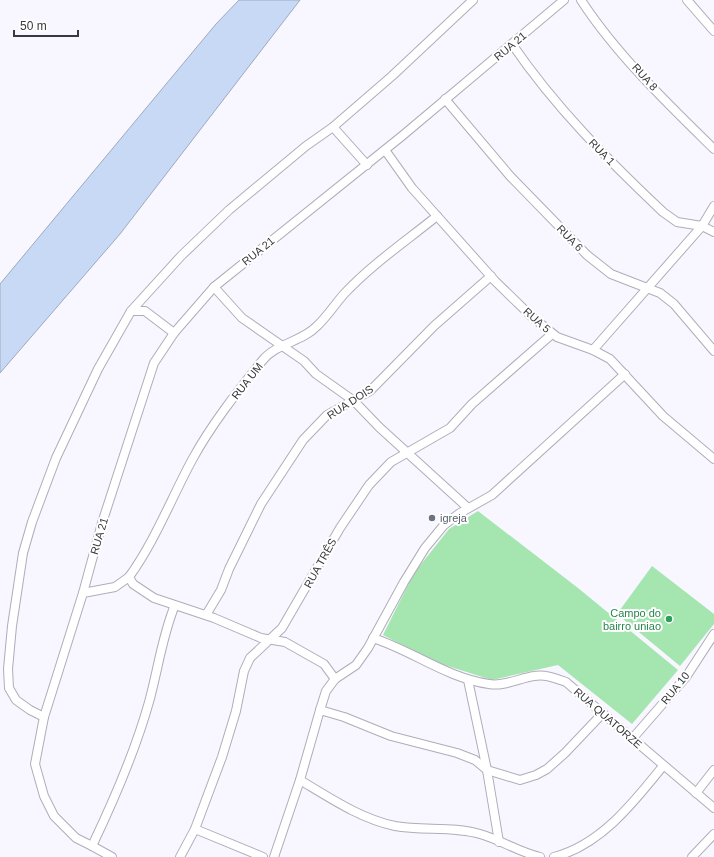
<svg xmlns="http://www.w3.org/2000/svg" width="714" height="857" viewBox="0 0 714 857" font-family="Arial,sans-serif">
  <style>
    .green { fill: #a5e6b0 }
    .water { fill: #c8d9f5; stroke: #9da9be }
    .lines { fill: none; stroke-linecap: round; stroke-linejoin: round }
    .street-casing { stroke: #afadba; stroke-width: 10 }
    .street { stroke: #fff; stroke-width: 8 }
    .worship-dot { fill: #6b7280; stroke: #fff; stroke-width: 1.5 }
    .leisure-dot { fill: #2e9e5b; stroke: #fff; stroke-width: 1.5 }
    .labels { text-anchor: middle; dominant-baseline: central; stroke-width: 4; stroke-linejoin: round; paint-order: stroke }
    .street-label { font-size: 11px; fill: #39383d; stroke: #fff }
    .worship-label { font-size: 11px; fill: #5b616d; stroke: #fff; text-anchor: start }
    .leisure-label { font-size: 11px; fill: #27864d; stroke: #fff; text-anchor: end }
  </style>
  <rect width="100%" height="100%" fill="#f8f6ff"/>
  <g class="green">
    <path d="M478,511L578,588L678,670L632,724L558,665L492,680L438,663L383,635L414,573L449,529Z"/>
    <path d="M652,566L714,614V624L680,666L617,614Z"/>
  </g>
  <path class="water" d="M239,0H300L120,234L0,373V284L216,24Z"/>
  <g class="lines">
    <g class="street-casing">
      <g id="street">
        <path d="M581,0C616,54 668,104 714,149"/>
        <path d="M687,0L714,31"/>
        <path d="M512,44C555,107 608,160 663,212L677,222L702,226L714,232"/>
        <path d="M445,99L510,176L587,255L611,274L660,293L674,304L714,351"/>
        <path d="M333,127L367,165"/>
        <path d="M385,150L412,188L495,281L530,315L557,337L593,350L610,359L663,416L714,459"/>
        <path d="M214,287L242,318L304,361L316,374L354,401L379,427L468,508"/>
        <path d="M131,311H145L174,333"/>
        <path d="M593,350L702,226L714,206"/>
        <path d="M129,577C155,541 171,499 192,460C211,425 237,392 262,361C276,343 302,342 317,326C327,317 335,304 344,294C371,265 406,241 437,216"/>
        <path d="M83,593L102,523L154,363L174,333L214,287L402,136L564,0"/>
        <path d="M175,605C162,636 158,670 149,702C135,752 114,800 92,846L76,838L54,816L44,796L35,764L44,717L83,593L115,587L129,577L133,584L154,598L214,618L261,638L285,642L324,664L335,679L356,665L368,648L404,582L425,548L444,525L460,513L492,495L625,374"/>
        <path d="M206,615L221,590L229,569L261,504L303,440L327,415L370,391L434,326L491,276"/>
        <path d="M373,638C413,651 447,678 489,684C503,687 520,678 534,676C545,674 555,678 566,682L714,808"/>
        <path d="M468,680L487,770L499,842"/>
        <path d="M320,710L326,691L335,679"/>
        <path d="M44,717L30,710L16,700L9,688L8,669L12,626L23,553L32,522L56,458L98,369L131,311L181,256L229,210L306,146L333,127L392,76L473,0"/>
        <path d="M632,739L686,677L714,634"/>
        <path d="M696,793L714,770"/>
        <path d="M195,829L263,857"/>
        <path d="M92,846L112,857"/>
        <path d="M180,857L195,829L222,757L236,711L244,671L250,658L282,628L340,528L369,485L391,462L450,428L472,404L552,334"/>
        <path d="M274,857L300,780"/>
        <path d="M540,857C519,852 501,840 480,834C453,826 423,831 395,826C361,819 330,798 300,780L320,710L344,717L391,736L457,753L475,760L487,770L520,780L536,775L547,769L565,753L603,713"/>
        <path d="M554,857C601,845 634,802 663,766"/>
        <path d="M692,857L714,834"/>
      </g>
    </g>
    <use href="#street" class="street"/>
  </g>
  <circle class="worship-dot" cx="432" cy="518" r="4"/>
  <circle class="leisure-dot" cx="669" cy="619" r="4"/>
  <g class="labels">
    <g class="street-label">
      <text transform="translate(510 46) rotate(-40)">RUA 21</text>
      <text transform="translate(645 77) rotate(48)">RUA 8</text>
      <text transform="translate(602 152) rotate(46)">RUA 1</text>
      <text transform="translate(570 238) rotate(46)">RUA 6</text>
      <text transform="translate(258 251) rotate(-39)">RUA 21</text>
      <text transform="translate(537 320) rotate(41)">RUA 5</text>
      <text transform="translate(247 381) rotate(-52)">RUA UM</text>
      <text transform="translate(350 402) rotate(-33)">RUA DOIS</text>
      <text transform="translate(99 536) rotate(-74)">RUA 21</text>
      <text transform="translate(320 563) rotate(-61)">RUA TRÊS</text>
      <text transform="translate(675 688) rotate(-51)">RUA 10</text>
      <text transform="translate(608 718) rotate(41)">RUA QUATORZE</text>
    </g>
    <g class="worship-label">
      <text x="440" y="518">igreja</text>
    </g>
    <g class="leisure-label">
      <text x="661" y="613">Campo do<tspan x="661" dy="13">bairro uniao</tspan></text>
    </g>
  </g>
  <path d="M14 30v6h64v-6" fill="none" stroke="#39383d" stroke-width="2"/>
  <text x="20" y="30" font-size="12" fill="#39383d" stroke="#ffffff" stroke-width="3" paint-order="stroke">50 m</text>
</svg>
